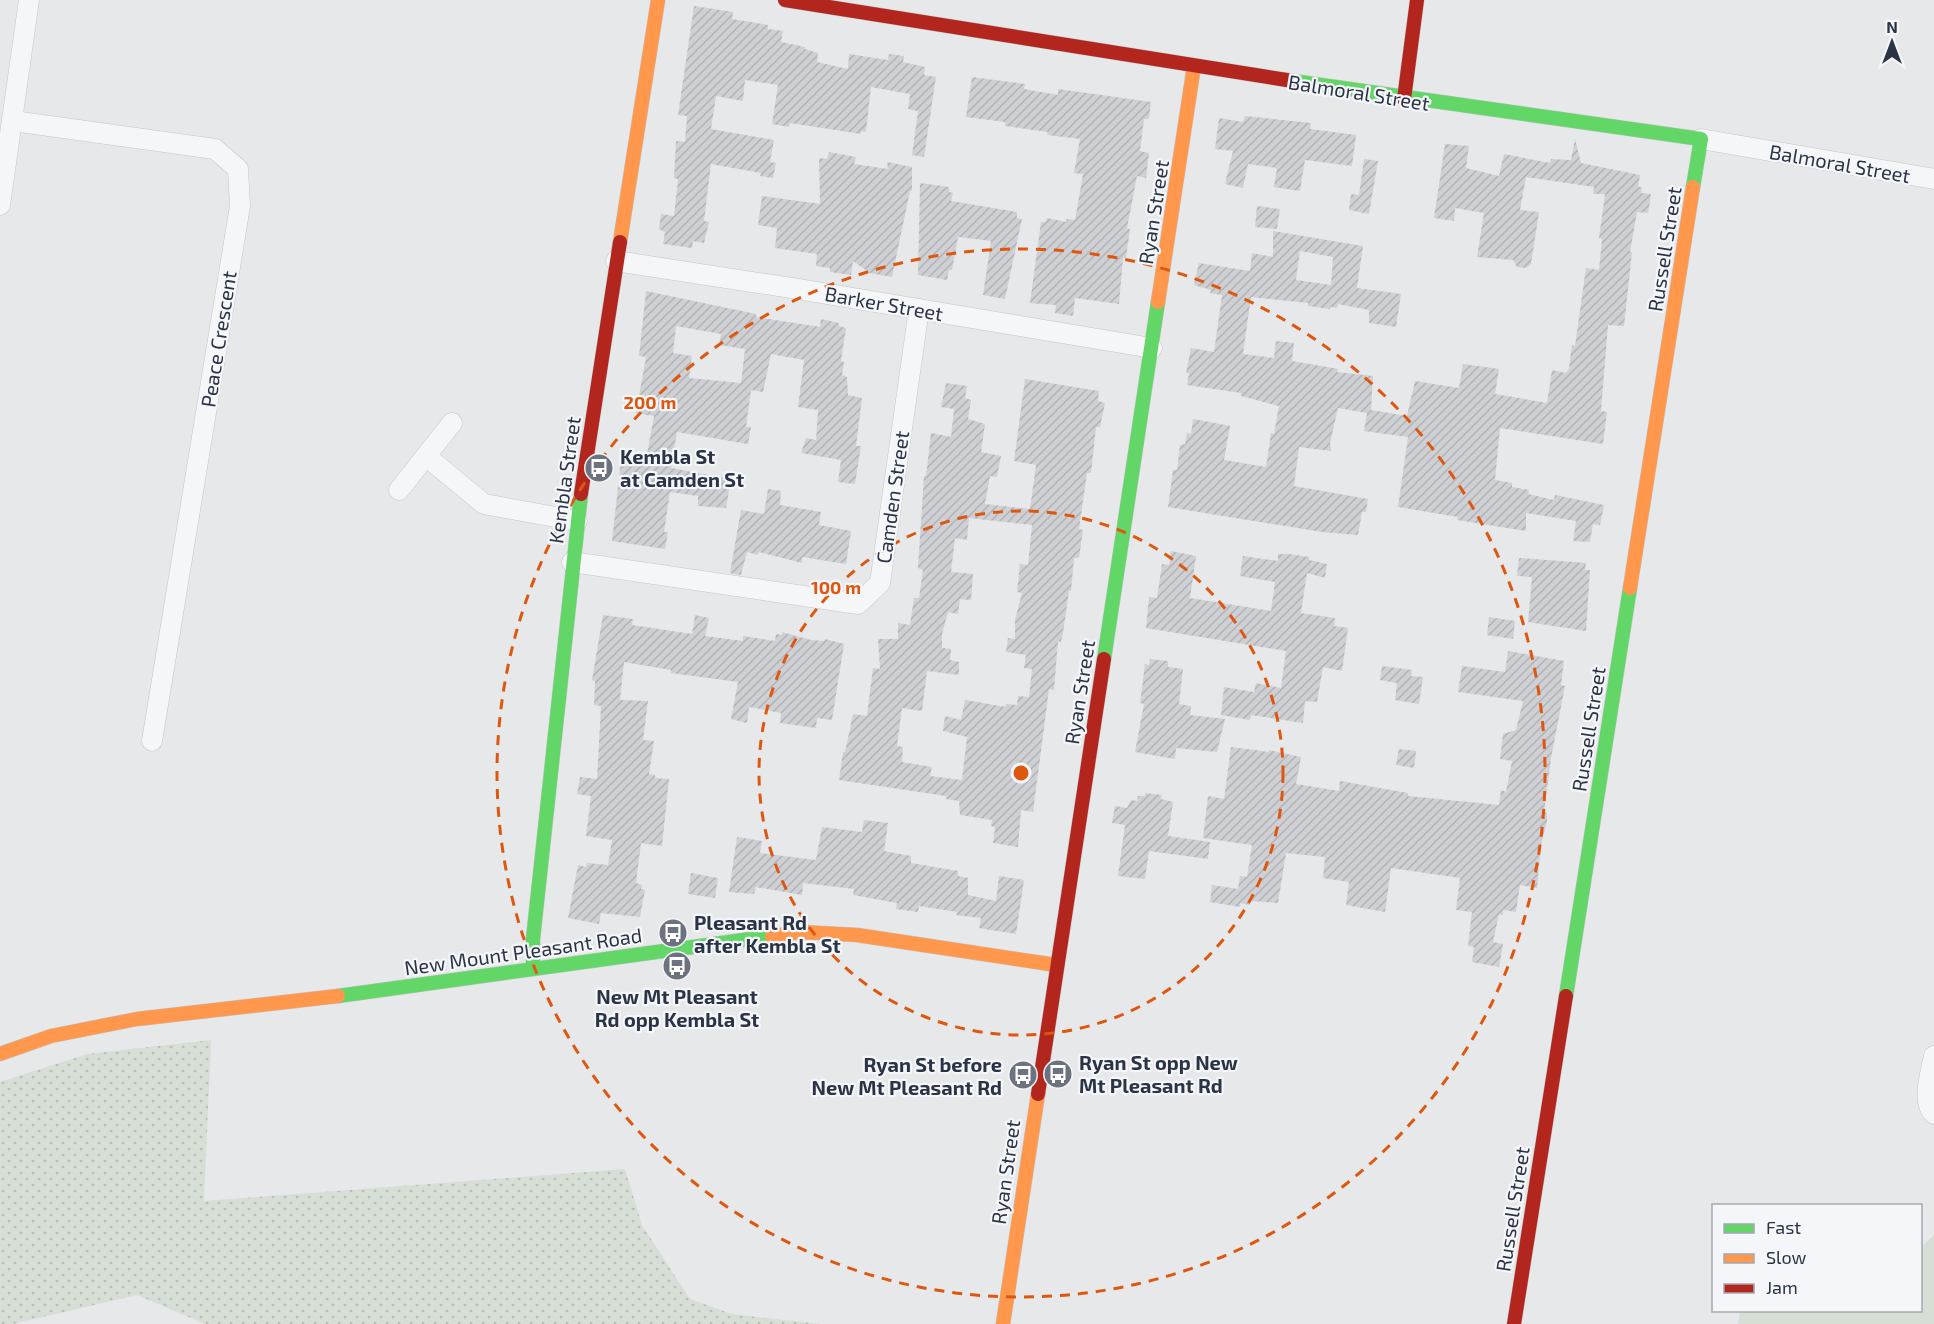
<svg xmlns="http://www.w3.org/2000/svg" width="1934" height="1324" viewBox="0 0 1934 1324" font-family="'Exo 2',sans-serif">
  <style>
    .grass { fill: url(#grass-dots) }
    .green { fill: #d6ded6 }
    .building { fill: url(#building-hatch); fill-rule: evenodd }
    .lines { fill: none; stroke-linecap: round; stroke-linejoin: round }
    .street-casing { stroke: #c4c6c8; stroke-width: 21 }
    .fast-casing { stroke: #c4c6c8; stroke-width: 15 }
    .slow-casing { stroke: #c4c6c8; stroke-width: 15 }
    .jam-casing { stroke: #c4c6c8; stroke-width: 15 }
    .street { stroke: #f5f6f7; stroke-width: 20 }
    .fast { stroke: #63d668; stroke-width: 14 }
    .slow { stroke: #ff974d; stroke-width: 14 }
    .jam { stroke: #b3261e; stroke-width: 14 }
    .ring { fill: none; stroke: #df570f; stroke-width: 3; stroke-dasharray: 10 8 }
    .labels { text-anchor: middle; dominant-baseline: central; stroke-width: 4.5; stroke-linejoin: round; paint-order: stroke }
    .street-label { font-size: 20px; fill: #2b3445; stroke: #f4f6f9 }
    .poi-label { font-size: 20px; font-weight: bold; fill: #2b3445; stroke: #f4f6f9; text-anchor: start }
    .centre { fill: #df570f; stroke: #f4f6f9; stroke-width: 3 }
    .ring-label { font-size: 18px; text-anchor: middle; font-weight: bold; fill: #df570f; stroke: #f4f6f9; stroke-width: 4.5; stroke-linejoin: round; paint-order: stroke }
  </style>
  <defs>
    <pattern id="grass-dots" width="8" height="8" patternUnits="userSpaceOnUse" patternTransform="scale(1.5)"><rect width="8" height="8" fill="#d6ded6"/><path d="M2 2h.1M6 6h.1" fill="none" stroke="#b8bfb9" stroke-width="1.8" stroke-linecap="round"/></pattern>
    <pattern id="building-hatch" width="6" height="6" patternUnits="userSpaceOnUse" patternTransform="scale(1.5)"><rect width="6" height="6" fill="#ced0d3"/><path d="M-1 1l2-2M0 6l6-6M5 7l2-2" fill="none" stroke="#b1b3b6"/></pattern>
  </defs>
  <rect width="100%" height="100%" fill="#e6e8ea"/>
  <path class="grass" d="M211,1040L204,1201L625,1169L642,1225L690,1299L732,1314L820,1324H205L137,1295L13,1324H0V1082L87,1054Z"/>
  <path class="green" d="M1934,1235V1324H1738L1740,1311L1920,1310L1921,1247Z"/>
  <g class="building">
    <path d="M694,6L733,12L732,19L768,25V29L783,31L781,42L805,47V49L818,53L817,62L848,69L849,54L888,60L889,54L904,56L903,62L925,67L924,75L936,77L924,157L912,155L918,111L908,109L910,94L871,87L866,132L861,131V134L790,123L789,127L772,124L778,85L745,80L743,101L716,96L711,129L774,140L770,162L776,163L773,178L760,176L761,173L711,164L704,221L709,222L704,243L693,241L692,248L663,244L665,232L659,229L661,214L674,216L678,179L674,178L676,141L685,142L687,116L678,115Z"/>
    <path d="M972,77L1025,84L1024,89L1058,95V89L1151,102L1149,119H1144L1140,151L1149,153L1146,178L1137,176L1127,228L1130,229L1126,258H1123L1119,304L1075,298L1073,316L1055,313L1056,305L1030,303L1041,222H1046L1047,218L1066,222L1067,219L1075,220L1083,174L1074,173L1080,139L1047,135L1048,132L1005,126V122L966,117Z"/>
    <path d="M1245,116L1311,123L1310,129L1356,135L1352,166L1305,160L1300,191L1274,187L1277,168L1248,164L1243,188L1225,184L1233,151L1215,149L1219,118L1243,122Z"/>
    <path d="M1575,139L1581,163L1640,175L1638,187H1642L1641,193L1651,194L1648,213L1637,212L1630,252H1632L1624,326L1608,325L1601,411L1607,412L1603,444L1500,428L1495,480L1512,483V487L1529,490L1528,494L1554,500L1555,495L1604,505L1600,525L1593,524L1590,542L1573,541L1576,521L1526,513V531L1457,520L1458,517L1398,507L1408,437L1364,431L1367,413L1338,408L1330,443L1331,451L1299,447L1294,486L1368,499L1366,512H1362L1358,535L1322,532L1168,507L1173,470H1177L1180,445L1185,444L1187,433L1191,434L1193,419L1230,426L1224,460L1266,467L1271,433L1274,434L1279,406L1241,396V393L1187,385L1189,373H1186L1191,348L1214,352L1222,295L1210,293L1211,290L1194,285L1199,263L1250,271L1252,253L1273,257V231L1363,246L1357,288L1401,294L1396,327L1369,323V310L1338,304L1337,308L1330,307V309L1308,306V303L1251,297L1243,354L1274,358L1276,341L1294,343L1292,361L1338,369L1337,372L1373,376L1371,410L1407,416L1415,381L1459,388L1463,364L1499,369L1495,394L1547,403L1552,370L1566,373L1569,368L1572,345L1575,346L1586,268L1599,270L1602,239L1599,238L1605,194H1593L1594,187L1526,177L1520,210L1539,212L1531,264L1526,268L1517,267L1513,260L1477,257L1484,213L1455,208L1454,221L1434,218L1445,144L1469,146L1466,168L1499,176L1504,154L1550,163L1551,159L1571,160ZM1300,251L1333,257L1331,285L1296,280Z"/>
    <path d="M829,152L856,157L854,164L888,169L887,162L912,167V191H910L892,277L870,273L853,261L851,275L830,272V268L816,266L817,254L775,248L777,228L758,225L762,196L820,204L819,158L827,159Z"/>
    <path d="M1364,159L1378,161L1369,214L1349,210L1351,194L1359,195Z"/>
    <path d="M920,183L949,187V192L953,193L951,201L1017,212V218L1022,219L1005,299L983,295L991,241L958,237L952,270H949L947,280L918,275Z"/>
    <path d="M1257,206L1280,209L1277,229L1255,227Z"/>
    <path d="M646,291L756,314V317L820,327L821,319L839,323V326L846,328L841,361L844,362L842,375L847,377L848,395L862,398L856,446H861L855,484L838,482L841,460L801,453L806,438L816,440L818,410L798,407L804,360L771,354L763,392L751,390L746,427H751L748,444L677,432L671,468L731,479L726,508L698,506V496L670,492L664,532H668L665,549L612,541L621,460L645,465L654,416L636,413L646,357L639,356ZM676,326L721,334L719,345L745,349L741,383L689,378L692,356L673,353Z"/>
    <path d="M1025,379L1099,391L1098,401L1105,403L1100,427H1096L1091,473H1087L1079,529L1083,530L1079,558H1074L1071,591H1069L1063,633L1061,642L1058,641L1054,690L1049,689L1033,812L1021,810L1018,847L993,843L995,827L991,826L992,820L960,815L959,801L946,799V796L839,780L843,752H845L853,714L867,716L873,668L880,669L878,639H898V623L910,625L914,598H919L923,570L918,568L924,476H926L931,433L951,437L954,409L941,407L946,383L967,386L965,398L971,400L968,419L985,424L981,452L1001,456L997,477L990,476L985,504L1030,509L1036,465L1014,461ZM969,518L1032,525L1028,565L1020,564L1017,592L1022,593L1015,620V639L1008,638L1006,652L1026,655L1024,668L1032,669L1029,697L1018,696L1017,705L1006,704V707L965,700L961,720L945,716L943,731L967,737L962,780L930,776L932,767L902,762L903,747L897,746L902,708L922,711L927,671L959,675V662L950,660L951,649L942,648V634L948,612L958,614L960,599L971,600L973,574L951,572L955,538L967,540Z"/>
    <path d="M768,489L781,491L780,505L821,512L819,525L851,531L846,564L802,557V563L759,552L758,555L747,552L741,575L730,573L741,510L764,514Z"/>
    <path d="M1171,551L1196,556L1190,598L1271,611L1275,582L1240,576L1243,556L1278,561V554H1289L1309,557V560L1327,564L1325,578L1307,573L1301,613L1335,618L1334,626L1348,628L1342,671L1323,667L1317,702L1305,701L1303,723L1251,715L1250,720L1221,715L1224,687L1254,692L1256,683L1281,688L1286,651L1146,628L1149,597L1157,598L1162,564L1169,565Z"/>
    <path d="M1519,558L1586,563L1585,570H1590L1586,631L1528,622L1532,577L1517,576Z"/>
    <path d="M603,615L633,619L632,625L692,634L695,615L709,618L705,636L743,641V636L775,641L776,634L782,635V632L811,640L824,641L825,639L844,644L832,720L817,718L816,728L780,723L781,713L749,707L747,723L731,719L738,682L671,673V670L624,662L620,700L648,701L643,740L654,741L649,774L655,775V778L669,779L662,846L641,843L636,883L642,885L641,889L645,890L640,917L601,913L599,924L568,918L578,865L586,867L587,863L608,865L612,840L586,836L591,796L577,794L580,777L597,779L601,706L594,705L595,681L592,680Z"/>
    <path d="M1489,617L1515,621L1513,639L1487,635Z"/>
    <path d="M1508,651L1564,661L1561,685L1565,686L1551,758L1544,812L1547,813V821L1541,845L1537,888L1520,885L1516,912L1503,910V915L1499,914L1493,942L1503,944L1499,967L1472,962L1474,947L1468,946L1472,912L1456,910L1460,878L1391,868L1385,912L1346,905L1349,882L1323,878L1325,857L1286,853L1278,903L1250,901V905L1240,903V907L1210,902L1212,885L1238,889L1240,876L1247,877L1252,845L1203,838L1208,796L1224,799L1231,747L1269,752V750L1301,757L1296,784L1339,791L1340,781L1408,793V796L1499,805L1501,790L1506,792L1512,761L1500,759L1503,734L1516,730L1523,701L1458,692L1462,666L1505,672Z"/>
    <path d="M1150,659L1168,661V667L1183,669L1179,704L1191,706L1190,715L1225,719L1217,752L1176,748L1175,759L1135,752L1144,704L1140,703L1145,664L1149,665Z"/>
    <path d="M1382,666L1412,670L1411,676L1423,677L1419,704L1395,700L1397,683L1380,680Z"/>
    <path d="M1399,749L1416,751L1414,768L1396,765Z"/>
    <path d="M1145,793L1162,795L1161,799L1173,802L1168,836L1210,842L1208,859L1149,851L1145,879L1118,876L1125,825L1112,823L1115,806L1127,808L1131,800L1137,801L1138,796H1145Z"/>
    <path d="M864,820L888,823L884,851L911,856V863L958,871V876L968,878V895L996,901L999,876L1024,880L1016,934L979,928L981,918L956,915L957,912L919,906L918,912L896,909L897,903L853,895L854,889L803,883L802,895L756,887L754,894L729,892L737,837L762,841L760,853L816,860L822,827L862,832Z"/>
    <path d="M691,873L718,878L715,898L688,894Z"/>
  </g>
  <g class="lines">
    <g class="street-casing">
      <g id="street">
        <path d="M13,121L215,149L238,169L240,206L152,741"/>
        <path d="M1701,139L1934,179"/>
        <path d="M0,205L29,0"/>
        <path d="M616,261L798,289L1152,348"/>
        <path d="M427,457L484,504L577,521"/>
        <path d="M399,490L452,423"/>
        <path d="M572,562L858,604L880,583L919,309"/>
        <path d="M1934,1056C1931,1072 1921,1101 1934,1114"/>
      </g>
    </g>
    <g class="fast-casing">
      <g id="fast">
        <path d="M1293,81L1701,139L1693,187"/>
        <path d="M1104,659L1158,302"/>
        <path d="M533,968V939L581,494"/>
        <path d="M338,996L772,936"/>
        <path d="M1566,996L1630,588"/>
      </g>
    </g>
    <g class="slow-casing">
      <g id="slow">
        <path d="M620,242L658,0"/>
        <path d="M1158,302L1194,66"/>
        <path d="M1630,588L1693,187"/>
        <path d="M772,936L801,932L857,935L1056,965"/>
        <path d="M0,1054L51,1036L137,1019L338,996"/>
        <path d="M1003,1324L1038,1094"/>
      </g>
    </g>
    <g class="jam-casing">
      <g id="jam">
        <path d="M785,0L1293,81"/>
        <path d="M1404,99L1417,0"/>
        <path d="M581,494L620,242"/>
        <path d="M1038,1094L1104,659"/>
        <path d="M1514,1324L1566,996"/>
      </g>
    </g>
    <use href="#street" class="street"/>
    <use href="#fast" class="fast"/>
    <use href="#slow" class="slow"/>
    <use href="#jam" class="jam"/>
  </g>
  <g class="ring">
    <circle cx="1021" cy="773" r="262"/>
    <circle cx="1021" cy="773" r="524"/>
  </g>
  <defs>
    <g id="bus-disc" transform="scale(1.5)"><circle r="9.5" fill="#6c737f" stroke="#f4f6f9"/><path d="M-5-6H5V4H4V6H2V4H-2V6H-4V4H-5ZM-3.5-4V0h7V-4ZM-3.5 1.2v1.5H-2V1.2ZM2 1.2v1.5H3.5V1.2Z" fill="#fff"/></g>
  </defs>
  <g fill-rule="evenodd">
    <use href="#bus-disc" x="599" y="468"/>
    <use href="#bus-disc" x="673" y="933"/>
    <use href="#bus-disc" x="677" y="966"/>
    <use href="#bus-disc" x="1058" y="1074"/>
    <use href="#bus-disc" x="1023" y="1075"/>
  </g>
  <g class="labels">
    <g class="street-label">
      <text transform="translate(1359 92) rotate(9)">Balmoral Street</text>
      <text transform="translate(1840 163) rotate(10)">Balmoral Street</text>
      <text transform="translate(1153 212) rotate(-81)">Ryan Street</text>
      <text transform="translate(1664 249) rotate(-81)">Russell Street</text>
      <text transform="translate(884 303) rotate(10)">Barker Street</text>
      <text transform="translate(218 339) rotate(-81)">Peace Crescent</text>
      <text transform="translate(564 480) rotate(-82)">Kembla Street</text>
      <text transform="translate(892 497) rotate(-82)">Camden Street</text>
      <text transform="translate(1079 692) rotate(-81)">Ryan Street</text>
      <text transform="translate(1588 729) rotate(-81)">Russell Street</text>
      <text transform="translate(523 951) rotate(-8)">New Mount Pleasant Road</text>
      <text transform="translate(1005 1172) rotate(-82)">Ryan Street</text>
      <text transform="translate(1512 1209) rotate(-81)">Russell Street</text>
    </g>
    <g class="poi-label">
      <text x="620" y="456">Kembla St<tspan x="620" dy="23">at Camden St</tspan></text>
      <text x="694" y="922">Pleasant Rd<tspan x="694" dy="23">after Kembla St</tspan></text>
      <text x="677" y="996" text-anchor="middle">New Mt Pleasant<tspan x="677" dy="23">Rd opp Kembla St</tspan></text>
      <text x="1079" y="1062">Ryan St opp New<tspan x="1079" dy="23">Mt Pleasant Rd</tspan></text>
      <text x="1002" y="1064" text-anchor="end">Ryan St before<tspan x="1002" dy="23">New Mt Pleasant Rd</tspan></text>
    </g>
  </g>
  <circle cx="1021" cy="773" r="9" class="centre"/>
  <g class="ring-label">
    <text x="650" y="409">200 m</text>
    <text x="836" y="594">100 m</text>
  </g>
  <rect x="1712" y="1204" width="210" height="108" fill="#f4f6f9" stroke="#a4a8b1" stroke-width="1.5"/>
  <rect x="1724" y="1224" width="30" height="9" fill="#63d668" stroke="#a4a8b1" stroke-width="1.5"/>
  <text x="1766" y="1234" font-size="18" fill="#2b3445">Fast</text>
  <rect x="1724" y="1254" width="30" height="9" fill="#ff974d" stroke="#a4a8b1" stroke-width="1.5"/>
  <text x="1766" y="1264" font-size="18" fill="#2b3445">Slow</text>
  <rect x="1724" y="1284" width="30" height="9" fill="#b3261e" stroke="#a4a8b1" stroke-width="1.5"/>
  <text x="1766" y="1294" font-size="18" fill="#2b3445">Jam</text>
  <g transform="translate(1892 42)" stroke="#f4f6f9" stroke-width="4.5" paint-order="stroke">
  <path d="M0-4.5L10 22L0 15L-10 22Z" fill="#2b3445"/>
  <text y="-9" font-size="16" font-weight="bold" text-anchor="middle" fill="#2b3445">N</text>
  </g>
</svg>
